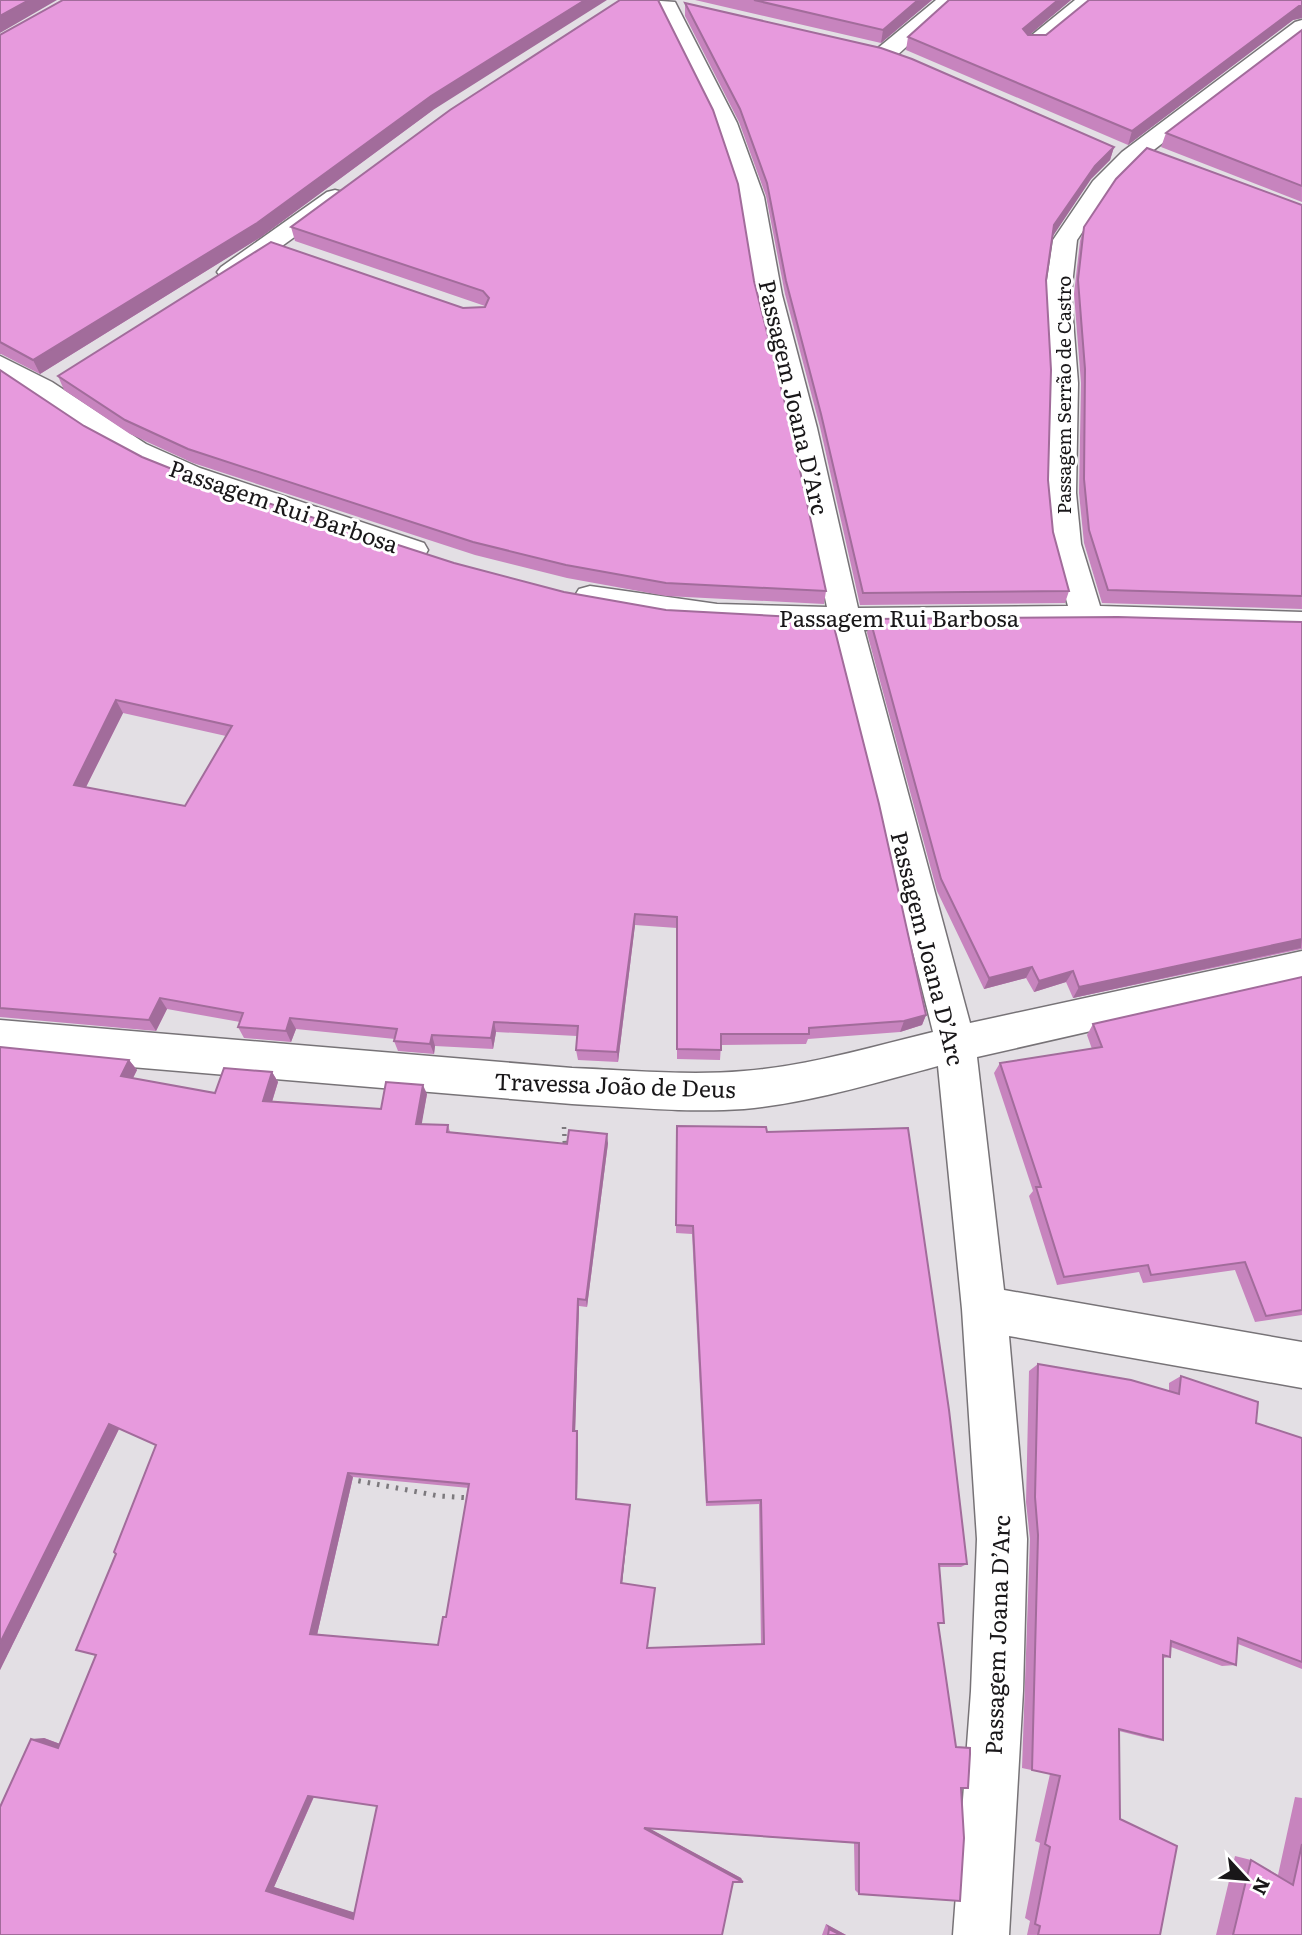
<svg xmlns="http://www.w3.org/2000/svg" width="1302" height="1935" viewBox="0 0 1302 1935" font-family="Literata,serif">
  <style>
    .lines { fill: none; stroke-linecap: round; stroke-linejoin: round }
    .minor-casing { stroke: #777377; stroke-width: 3 }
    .path-far1 { stroke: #7c797d; stroke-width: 4.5; stroke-dasharray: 2 5; stroke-linecap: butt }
    .path { stroke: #7c797d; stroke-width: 5; stroke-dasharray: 2.5 7; stroke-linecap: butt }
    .minor { fill: #fff; fill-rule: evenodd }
    .wall { fill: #c784be; fill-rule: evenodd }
    .shaded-wall { fill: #a26c9b }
    .building { fill: #e79add; stroke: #a26c9b; stroke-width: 2; fill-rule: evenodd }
    .labels { text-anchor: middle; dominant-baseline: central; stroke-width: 6; stroke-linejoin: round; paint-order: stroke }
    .far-street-label { font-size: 19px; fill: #191719; stroke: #fff }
    .street-label { font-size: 23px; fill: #191719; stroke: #fff }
  </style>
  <rect width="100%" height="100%" fill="#e3dfe4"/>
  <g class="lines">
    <g class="minor-casing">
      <g id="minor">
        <path d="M647,0L675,2L737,123L764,197L782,295L817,428L858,608L1068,606L1051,544L1046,493L1050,383L1045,294L1053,240L1093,181L1122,152L1295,22L1302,20V36L1138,162L1110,191L1077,240L1071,294L1078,383L1076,493L1081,544L1100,606L1302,612V634L1087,628L864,630L970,1023L1302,951V983L977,1057L1004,1290L1302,1342V1388L1009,1336L1027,1539L1023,1691L1009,1935H953L971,1691L977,1539L962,1309L938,1066C875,1083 809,1103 744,1109C687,1113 629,1107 572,1104L0,1056V1020L572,1068C629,1070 687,1076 744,1071C808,1066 871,1047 933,1032L832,630L717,626L590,608L579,605L574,597L579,589L590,586L717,604L827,607L789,428L756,295L740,197L715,123L657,6Z"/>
        <path d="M936,0H958L894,58H878L875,53L878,48Z"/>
        <path d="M1075,0H1098L1041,47H1027L1023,43L1027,39Z"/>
        <path d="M335,190L343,192L347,197L343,202L239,277H221L217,272L221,267L327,192Z"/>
        <path d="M0,356L52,382L146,444L200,468L424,543L428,550L424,557L413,560L402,557L180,482L126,458L0,375Z"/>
      </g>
    </g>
    <path class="path-far1" d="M564,1127L565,1147"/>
    <path class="path" d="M349,1479L439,1496L471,1498"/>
    <use href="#minor" class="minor"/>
  </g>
  <g class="wall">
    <path d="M695,0H932L881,43Z"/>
    <path d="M949,0H1071L1029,35H1046L1302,0V18L1293,20L1128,145L906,50L908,37Z"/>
    <path d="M685,3L1114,147L1110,160L1091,179L1053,235L1046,280L1048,480L1053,532L1069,591L1065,603L860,605L820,427L785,294L766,196L739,122L685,16Z"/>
    <path d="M1302,30V202L1161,147L1166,133Z"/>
    <path d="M0,35L433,110L261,237L40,374L1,354H0Z"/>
    <path d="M1302,205V609L1102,603L1084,543L1079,493L1081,383L1074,294L1080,241L1084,227Z"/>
    <path d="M291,227L754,281L826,591L824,604L666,596L567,578L475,555L193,463L130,434L64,390L58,376L463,308L485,307V306L295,241Z"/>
    <path d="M0,370L926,1015L922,1025L900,1032L808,1039L806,1044L721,1045L720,1060L677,1059V928L635,925L618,1062L578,1060L576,1050L577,1036L496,1032L493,1049L435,1046L434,1054L398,1051L394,1041L395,1039L296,1029L291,1042L244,1038L238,1027L240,1022L167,1009L156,1031L0,1017ZM123,713L226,736L185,806L86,787Z"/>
    <path d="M870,619L1302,622V949L1073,998L1066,982L1034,992L1026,978L984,989L937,891L867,633Z"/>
    <path d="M1302,977V1315L1255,1322L1235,1270L1143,1283L1139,1272L1057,1285L1029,1196L1033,1191L994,1073L1000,1063L1092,1049L1087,1035L1093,1024Z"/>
    <path d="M0,1047L129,1060L137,1070L133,1078L215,1093L272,1072L278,1082L272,1102L381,1109L427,1094L421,1124L448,1125L450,1132L567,1144L608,1143L587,1307L579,1306L575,1431H577L578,1436L577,1499L630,1509L622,1583L647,1648L761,1644L759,1504L706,1506L692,1234L676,1233V1135L767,1132L967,1564L961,1567H939L944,1623L938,1624L961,1788L859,1894L855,1890L854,1843L650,1829L741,1878L743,1882H733L722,1935H0L44,1738L60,1744L96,1655L116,1554L156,1445L119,1429L0,1670ZM353,1477L469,1488L446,1617L438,1645L317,1635ZM314,1797L377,1806L354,1913L274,1887Z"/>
    <path d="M1038,1364L1169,1391V1383L1181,1376L1256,1423L1302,1438V1669L1238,1644L1236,1665L1222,1666L1171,1647L1170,1657L1163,1658V1740L1151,1739L1119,1731L1120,1819L1160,1935H1027L1030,1921L1025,1918L1040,1843L1035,1841L1050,1774L1022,1768L1030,1539L1026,1502L1029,1371Z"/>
    <path d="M1295,1797L1302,1798V1935H1216L1235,1856L1251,1860L1278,1875Z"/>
    <path d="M826,1924L846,1935H822Z"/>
  </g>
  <g class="shaded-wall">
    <path d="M29,0H57L0,33V16Z"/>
    <path d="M585,0H607L433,110L261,237L40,374L33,360L431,96Z"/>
    <path d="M918,0H932L881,43L883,30Z"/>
    <path d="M1058,0H1071L1020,43L1023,29Z"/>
    <path d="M1299,6H1302V18L1293,20L1128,145L1132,131Z"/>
    <path d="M1114,147L1110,160L1091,179L1051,239L1054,225L1095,166Z"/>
    <path d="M116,700L123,713L81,797L74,785Z"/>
    <path d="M635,914V925L618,1062L617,1052Z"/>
    <path d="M1302,939L1301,948L1073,998L1079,987Z"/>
    <path d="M1032,967L1026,978L984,989L989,978Z"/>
    <path d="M1073,971L1066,982L1034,992L1039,981Z"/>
    <path d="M160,998L167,1009L156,1031L149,1020Z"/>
    <path d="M926,1015L922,1025L900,1032L904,1021Z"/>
    <path d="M290,1018L296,1029L291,1042L286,1031Z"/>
    <path d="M494,1022L496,1032L493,1049L491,1038Z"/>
    <path d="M432,1035L435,1046L434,1054L430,1044Z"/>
    <path d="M129,1060L137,1070L129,1086L121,1076Z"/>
    <path d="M272,1072L278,1082L269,1111L263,1101Z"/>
    <path d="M423,1085L427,1094L420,1134L416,1124Z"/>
    <path d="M607,1134L608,1143L587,1307L586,1300Z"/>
    <path d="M578,1299L579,1306L575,1436L573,1431Z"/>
    <path d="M109,1424L119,1429L0,1670V1643Z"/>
    <path d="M577,1431L578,1436L577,1503L576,1499Z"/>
    <path d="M348,1473L353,1477L317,1635L310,1634Z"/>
    <path d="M630,1505V1509L622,1585L621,1583Z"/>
    <path d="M44,1738L71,1748H58L31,1739Z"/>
    <path d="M315,1794L274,1887L359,1914L353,1919L266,1891L308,1796Z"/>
    <path d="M645,1826L741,1878L743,1882L644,1828Z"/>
    <path d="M826,1924L846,1935H841L829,1929Z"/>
  </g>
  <g class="building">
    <path d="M0,0H29L0,16Z"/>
    <path d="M63,0H585L431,96L257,223L33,360L0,342V35Z"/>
    <path d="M620,0H658L713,110L738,184L754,281L788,415L826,591L666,583L566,565L473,542L188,449L125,420L58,376L271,242L463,308L485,307L489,298L483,291L291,227L450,110Z"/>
    <path d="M754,0H918L883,30Z"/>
    <path d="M949,0H1058L1023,29L1028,35H1046L1089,0H1302V6H1299L1132,131L908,37Z"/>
    <path d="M685,3L881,48L912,59L1114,147L1095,166L1054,225L1046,280L1051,370L1048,480L1053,532L1069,591L863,593L821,414L786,281L767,183L740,109Z"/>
    <path d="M1302,30V186L1166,133Z"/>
    <path d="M1147,148L1302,205V596L1108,590L1089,530L1084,479L1085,369L1078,280L1084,227L1116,179Z"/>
    <path d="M0,370L84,426L142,457L212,485L454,563L564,592L666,610L832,619L879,804L926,1015L904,1021L809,1028V1034H721V1050L677,1049V917L635,914L617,1052L576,1050L578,1026L494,1022L491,1038L432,1035L430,1044L394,1041L397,1029L290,1018L286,1031L238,1027L243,1013L160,998L149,1020L0,1008ZM116,700L232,726L185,806L74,785Z"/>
    <path d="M1118,617L1302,622V939L1079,987L1073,971L1039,981L1032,967L989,978L941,879L870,619Z"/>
    <path d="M1302,977V1310L1266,1316L1245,1262L1151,1275L1148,1265L1064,1277L1036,1187H1041L1000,1063L1102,1047L1093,1024Z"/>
    <path d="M0,1047L129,1060L121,1076L215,1093L224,1068L272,1072L263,1101L381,1109L386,1082L423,1085L416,1124L448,1125L447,1132L567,1144L569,1130L607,1134L586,1300L578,1299L573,1431H577L576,1499L630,1505L621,1583L655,1588L647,1648L764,1644L761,1500L707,1502L693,1226L676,1225L677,1126L766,1127L767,1132L908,1128L949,1410L967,1564H939L944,1623H938L956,1747L970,1748V1754L968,1788H961L964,1838L960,1901L859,1894V1843L644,1828L743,1882H733L722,1935H0V1807L31,1739L58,1748L96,1655L76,1650L116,1554L114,1552L156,1445L109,1424L0,1643ZM348,1473L469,1484L446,1617H443L438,1645L310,1634ZM308,1796L377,1806L353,1919L266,1891Z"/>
    <path d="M1038,1364L1131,1380L1179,1394L1181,1376L1258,1402L1256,1423L1302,1438V1662L1238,1638L1236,1665L1171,1641L1170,1657L1163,1655V1740L1119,1729L1120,1819L1177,1846L1160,1935H1038L1040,1926L1035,1924L1050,1847L1045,1844L1060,1776L1032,1770L1038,1535L1035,1497Z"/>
    <path d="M1302,1844V1935H1233L1251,1860L1293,1885Z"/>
    <path d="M829,1929L841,1935H828Z"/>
  </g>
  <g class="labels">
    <g class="far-street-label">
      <text transform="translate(1063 395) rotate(-90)">Passagem Serrão de Castro</text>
    </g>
    <g class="street-label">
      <text transform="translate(795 397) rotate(77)">Passagem Joana D’Arc</text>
      <text transform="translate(284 505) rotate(19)">Passagem Rui Barbosa</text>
      <text x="899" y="617">Passagem Rui Barbosa</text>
      <text transform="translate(929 948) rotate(76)">Passagem Joana D’Arc</text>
      <text transform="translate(615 1084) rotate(2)">Travessa João de Deus</text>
      <text transform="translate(996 1635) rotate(-88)">Passagem Joana D’Arc</text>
    </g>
  </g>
  <g transform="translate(1246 1879) rotate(116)" stroke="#ffffff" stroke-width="5" paint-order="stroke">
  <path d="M0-5L12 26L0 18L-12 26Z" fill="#191719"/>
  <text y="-10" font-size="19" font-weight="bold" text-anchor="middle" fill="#191719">N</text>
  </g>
</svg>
